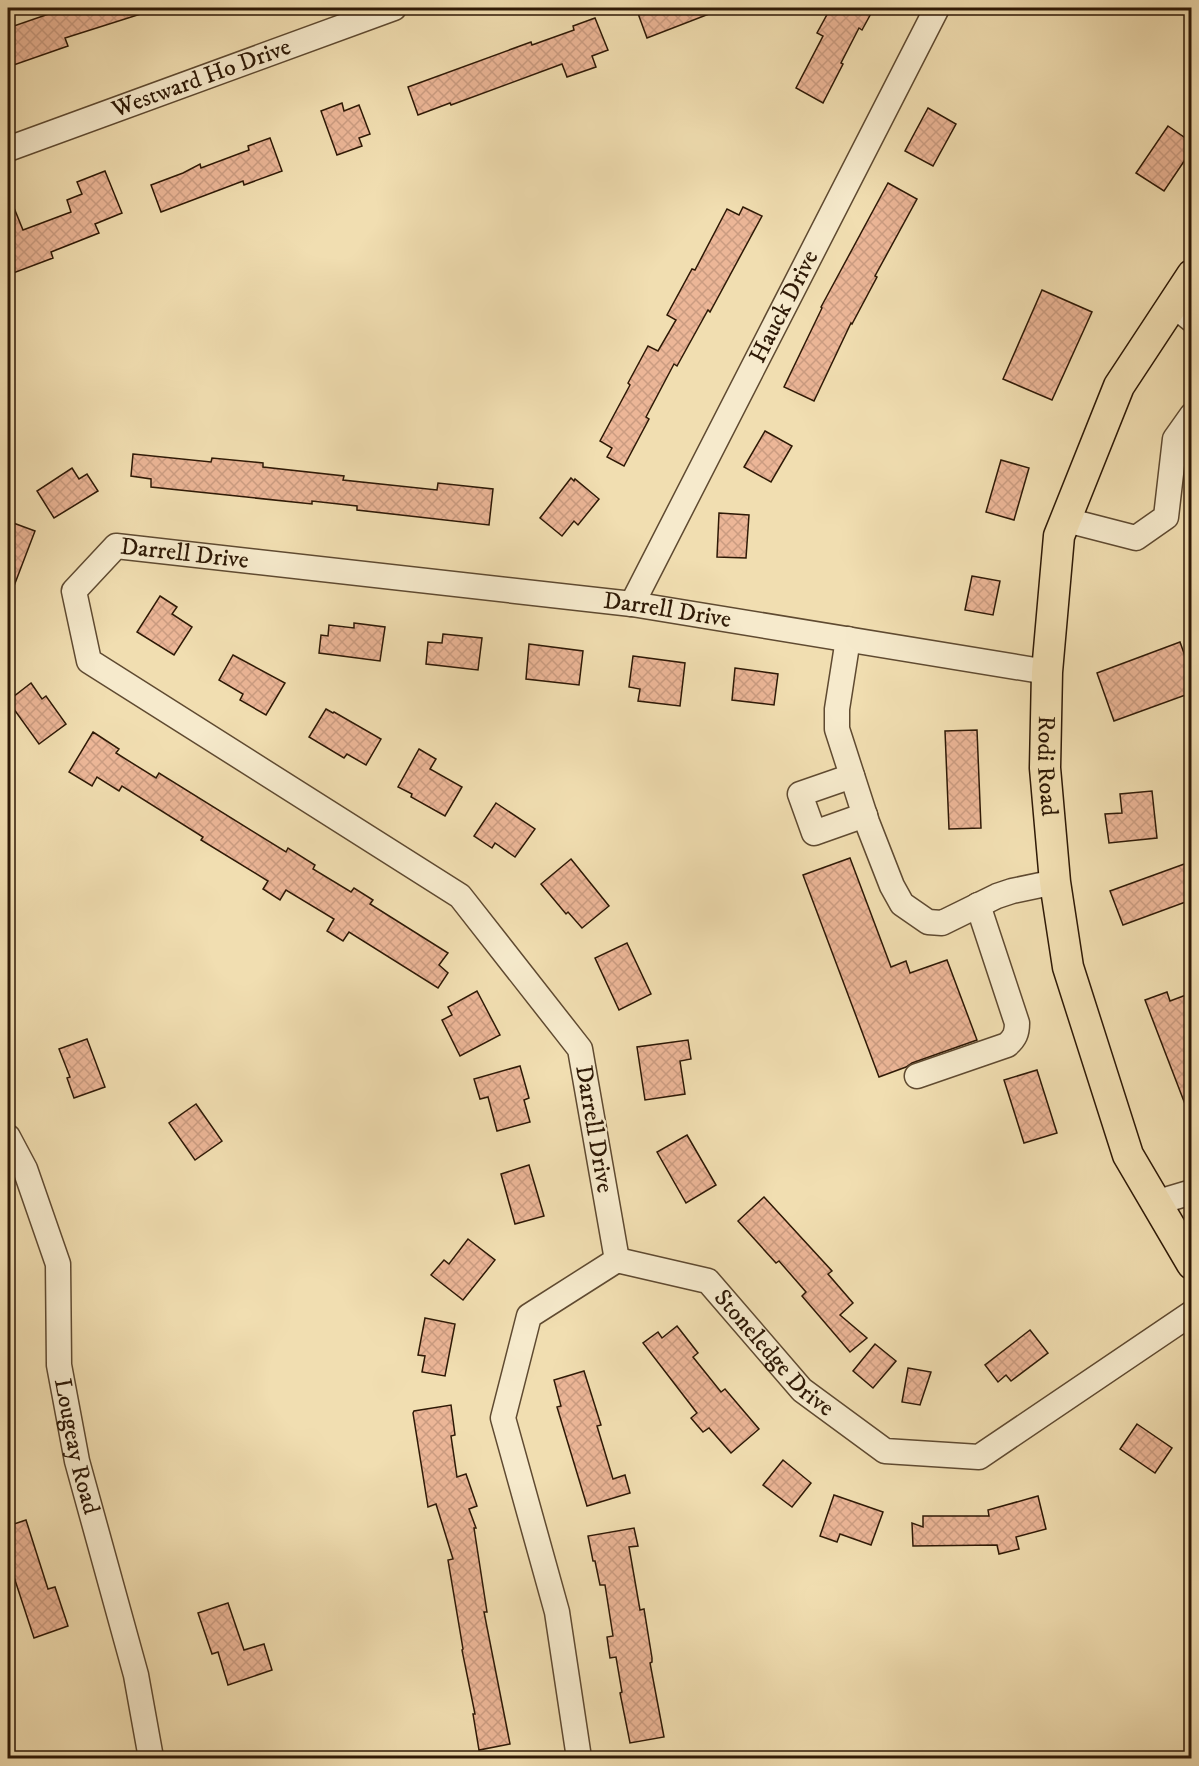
<svg xmlns="http://www.w3.org/2000/svg" width="1199" height="1766" viewBox="0 0 1199 1766" font-family="'IM FELL DW Pica',serif">
  <style>
    .building { fill: url(#building-cross-hatch); stroke: #2e1906; stroke-width: 1.5 }
    .lines { fill: none; stroke-linecap: round; stroke-linejoin: round }
    .minor-casing { stroke: #5f4a31; stroke-width: 27 }
    .major-casing { stroke: #2e1906; stroke-width: 33 }
    .minor { stroke: #f6eacc; stroke-width: 24 }
    .major { stroke: #f1deb1; stroke-width: 30 }
    .labels { text-anchor: middle; dominant-baseline: central; stroke-width: 4.5; stroke-linejoin: round; paint-order: stroke }
    .street-label { font-size: 24px; fill: #2e1906; stroke: #f6eacc }
  </style>
  <defs>
    <pattern id="building-cross-hatch" width="8" height="8" patternUnits="userSpaceOnUse" patternTransform="scale(1.5)"><rect width="8" height="8" fill="#ecb697"/><path d="M0 0l8 8M0 8l8-8" fill="none" stroke="#cb9c81"/></pattern>
  </defs>
  <rect width="100%" height="100%" fill="#f1deb1"/>
  <filter id="stains"><feTurbulence type="fractalNoise" baseFrequency=".00333" numOctaves="4"/><feColorMatrix values="0 0 0 0 .2 0 0 0 0 .09 0 0 0 0 .02 0 0 0 .5 -.17"/></filter>
  <radialGradient id="worn" r=".72"><stop offset=".6" stop-color="#630" stop-opacity="0"/><stop offset="1" stop-color="#630" stop-opacity=".3"/></radialGradient>
  <g class="building">
    <path d="M66,8H146L147,12L65,38L68,46L8,67V28Z"/>
    <path d="M636,8H722V9L647,38Z"/>
    <path d="M828,8H874L862,30L859,28L841,63L843,64L823,103L796,88L823,36L817,33L830,9Z"/>
    <path d="M595,18L608,50L592,56L596,67L567,77L562,64L451,105L450,103L418,115L408,87L531,42L532,45L574,30L573,26Z"/>
    <path d="M342,103L344,111L359,105L370,134L359,138L362,146L337,155L321,111Z"/>
    <path d="M928,108L956,124L933,166L905,151Z"/>
    <path d="M1168,126L1191,142V151L1164,191L1136,173Z"/>
    <path d="M270,138L282,171L244,185L243,181L161,212L151,185L183,173L200,164L201,168L249,150L248,146Z"/>
    <path d="M105,171L122,213L95,224L99,233L51,252L53,258L8,275V193L23,230L71,212L67,200L82,194L77,182Z"/>
    <path d="M888,183L917,199L875,276L877,277L852,324L851,323L814,401L784,387L822,308L821,307Z"/>
    <path d="M743,207L762,216L710,312L708,310L677,366L674,364L646,417L649,419L624,466L607,457L612,448L600,441L630,385L628,383L648,346L658,351L676,320L667,315L692,269L695,270L727,209L739,215Z"/>
    <path d="M1042,290L1092,312L1052,400L1003,379Z"/>
    <path d="M765,431L792,446L771,482L744,467Z"/>
    <path d="M133,454L211,462L212,458L263,463V467L344,476L343,480L437,490L438,483L493,489L489,525L357,510V506L312,501V504L151,487V479L131,476Z"/>
    <path d="M1001,460L1029,468L1014,520L986,512Z"/>
    <path d="M72,468L79,479L87,474L98,491L54,518L37,491Z"/>
    <path d="M571,478L574,481L575,479L599,499L578,525L574,521L562,536L540,518Z"/>
    <path d="M719,513L749,515L746,558L717,557Z"/>
    <path d="M8,521L35,531L9,599H8Z"/>
    <path d="M972,576L1000,581L993,615L965,610Z"/>
    <path d="M160,596L177,607L172,614L192,627L174,655L137,632Z"/>
    <path d="M354,623L385,627L380,661L319,653L321,635L328,636L329,625L354,628Z"/>
    <path d="M443,634L482,638L478,670L426,664L428,642L442,643Z"/>
    <path d="M1180,642L1191,673V693L1114,721L1097,673Z"/>
    <path d="M529,644L583,651L579,685L526,679Z"/>
    <path d="M233,655L285,683L266,715L240,700L243,694L219,680Z"/>
    <path d="M633,656L685,663L680,706L638,701L640,689L629,687Z"/>
    <path d="M735,668L778,674L774,705L732,700Z"/>
    <path d="M31,683L42,699L46,696L66,724L39,744L8,701Z"/>
    <path d="M326,709L333,713L334,712L381,739L366,765L347,754L344,758L309,737Z"/>
    <path d="M977,730L981,828L949,829L945,731Z"/>
    <path d="M93,732L119,749L116,753L156,778L159,773L286,852L288,848L315,865L313,869L351,892L354,888L373,900L370,904L448,953L439,965L448,973L438,988L349,932L343,941L327,931L334,919L286,890L280,900L263,889L268,881L201,840L203,837L122,786L119,791L97,777L92,786L69,772Z"/>
    <path d="M419,749L436,759L430,769L462,787L445,816L411,797L412,794L398,787Z"/>
    <path d="M1152,791L1157,838L1109,843L1105,814L1122,813L1120,794Z"/>
    <path d="M496,803L535,829L515,857L495,843L492,848L474,836Z"/>
    <path d="M850,858L891,967L906,961L910,973L947,960L977,1040L912,1063L906,1067L879,1077L803,875Z"/>
    <path d="M571,859L609,906L582,928L568,912L566,914L541,884Z"/>
    <path d="M1187,863L1191,875V900L1123,925L1110,891Z"/>
    <path d="M627,943L651,994L619,1010L595,958Z"/>
    <path d="M477,991L500,1035L460,1056L442,1020L452,1015L448,1007Z"/>
    <path d="M1167,992L1170,1001L1186,995L1191,1009V1117H1190L1145,1000Z"/>
    <path d="M87,1039L105,1087L74,1098L67,1078L70,1077L59,1049Z"/>
    <path d="M688,1040L691,1059L680,1061L685,1094L645,1100L637,1047Z"/>
    <path d="M520,1066L529,1098L524,1100L530,1122L497,1131L488,1097L480,1099L474,1079Z"/>
    <path d="M1037,1070L1057,1133L1024,1143L1004,1080Z"/>
    <path d="M196,1104L222,1141L195,1160L169,1123Z"/>
    <path d="M687,1135L716,1185L686,1203L657,1152Z"/>
    <path d="M529,1165L544,1216L515,1224L501,1174Z"/>
    <path d="M764,1197L832,1271L828,1274L853,1303L840,1315L867,1338L850,1352L802,1296L806,1292L779,1261L776,1263L738,1221Z"/>
    <path d="M468,1239L495,1260L463,1300L431,1275L444,1260L449,1264Z"/>
    <path d="M425,1318L455,1324L445,1376L422,1372L425,1356L418,1355Z"/>
    <path d="M677,1326L698,1353L693,1357L721,1392L725,1389L759,1429L731,1453L709,1428L703,1432L691,1418L697,1413L643,1343L658,1332L662,1338Z"/>
    <path d="M1030,1330L1048,1353L1011,1381L1006,1375L998,1382L985,1365Z"/>
    <path d="M875,1344L896,1361L873,1388L853,1371Z"/>
    <path d="M908,1368L931,1372L920,1405L902,1402Z"/>
    <path d="M584,1371L601,1425L597,1426L613,1479L625,1475L630,1493L587,1506L557,1407L561,1406L554,1380Z"/>
    <path d="M451,1405L455,1435L451,1436L457,1477L466,1474L477,1506L469,1509L476,1528H474L487,1612H484L510,1744L479,1750L473,1714H475L462,1650L463,1649L448,1560L453,1559L436,1504L428,1507L413,1413L414,1411Z"/>
    <path d="M1137,1424L1172,1448L1155,1473L1120,1449Z"/>
    <path d="M783,1460L811,1483L792,1507L763,1485Z"/>
    <path d="M834,1495L883,1512L871,1545L840,1534L837,1542L820,1536Z"/>
    <path d="M1038,1496L1046,1529L1016,1537L1019,1549L999,1554L997,1545L913,1546L912,1523L923,1527V1516H989L988,1510Z"/>
    <path d="M26,1520L48,1589L55,1587L68,1626L34,1638L13,1574L8,1576V1526Z"/>
    <path d="M634,1528L638,1546L629,1547L640,1610L644,1609L652,1658V1662L650,1663L664,1737L630,1743L620,1693L622,1692L616,1657L610,1658L607,1637L613,1636L605,1585H600L595,1561H593L588,1536Z"/>
    <path d="M228,1603L244,1650L264,1644L272,1670L228,1685L218,1652L212,1654L198,1613Z"/>
  </g>
  <g class="lines">
    <g class="minor-casing">
      <g id="minor">
        <path id="s1" d="M8,149L394,8"/>
        <path d="M1172,304L1192,320"/>
        <path d="M1066,520L1136,538L1166,517L1175,439L1192,415"/>
        <path id="s2" d="M632,604L937,8"/>
        <path d="M848,639L837,709V729L867,822L892,886L902,904L928,922L942,923L997,896L1012,891L1055,882"/>
        <path d="M852,776L800,794L814,833L865,815"/>
        <path d="M917,1076L1007,1045C1015,1038 1017,1033 1017,1023L978,905"/>
        <path id="s3" d="M8,1137L25,1169L58,1264L59,1365L77,1461L136,1675L151,1758"/>
        <path d="M1155,1203L1192,1192"/>
        <path id="s4" d="M617,1260L580,1049L460,896L89,661L74,591L116,546L632,604L1047,672"/>
        <path id="s5" d="M579,1758L557,1612L503,1418L529,1316L617,1260L708,1281L802,1390L885,1451L979,1457L1192,1313"/>
      </g>
    </g>
    <g class="major-casing">
      <g id="major">
        <path id="s6" d="M1192,275L1119,386L1059,536L1047,672L1045,768L1055,882L1068,967L1128,1155L1192,1264"/>
      </g>
    </g>
    <use href="#minor" class="minor"/>
    <use href="#major" class="major"/>
  </g>
  <g class="labels">
    <g class="street-label">
      <text stroke="none"><textPath href="#s1" startOffset="206">Westward Ho Drive</textPath></text>
      <text stroke="none"><textPath href="#s2" startOffset="334">Hauck Drive</textPath></text>
      <text stroke="none"><textPath href="#s4" startOffset="1050">Darrell Drive</textPath></text>
      <text stroke="none"><textPath href="#s4" startOffset="1536">Darrell Drive</textPath></text>
      <text stroke="none"><textPath href="#s6" startOffset="525">Rodi Road</textPath></text>
      <text transform="translate(594 1129) rotate(80)">Darrell Drive</text>
      <text stroke="none"><textPath href="#s5" startOffset="750">Stoneledge Drive</textPath></text>
      <text stroke="none"><textPath href="#s3" startOffset="321">Lougeay Road</textPath></text>
    </g>
  </g>
  <rect width="1199" height="1766" fill="none" stroke="#f1deb1" stroke-width="30"/>
  <rect x="9" y="9" width="1181" height="1748" fill="none" stroke="#2e1906" stroke-width="3"/>
  <rect x="15" y="15" width="1169" height="1736" fill="none" stroke="#2e1906" stroke-width="1.5"/>
  <rect width="100%" height="100%" filter="url(#stains)"/>
  <rect width="100%" height="100%" fill="url(#worn)"/>
</svg>
